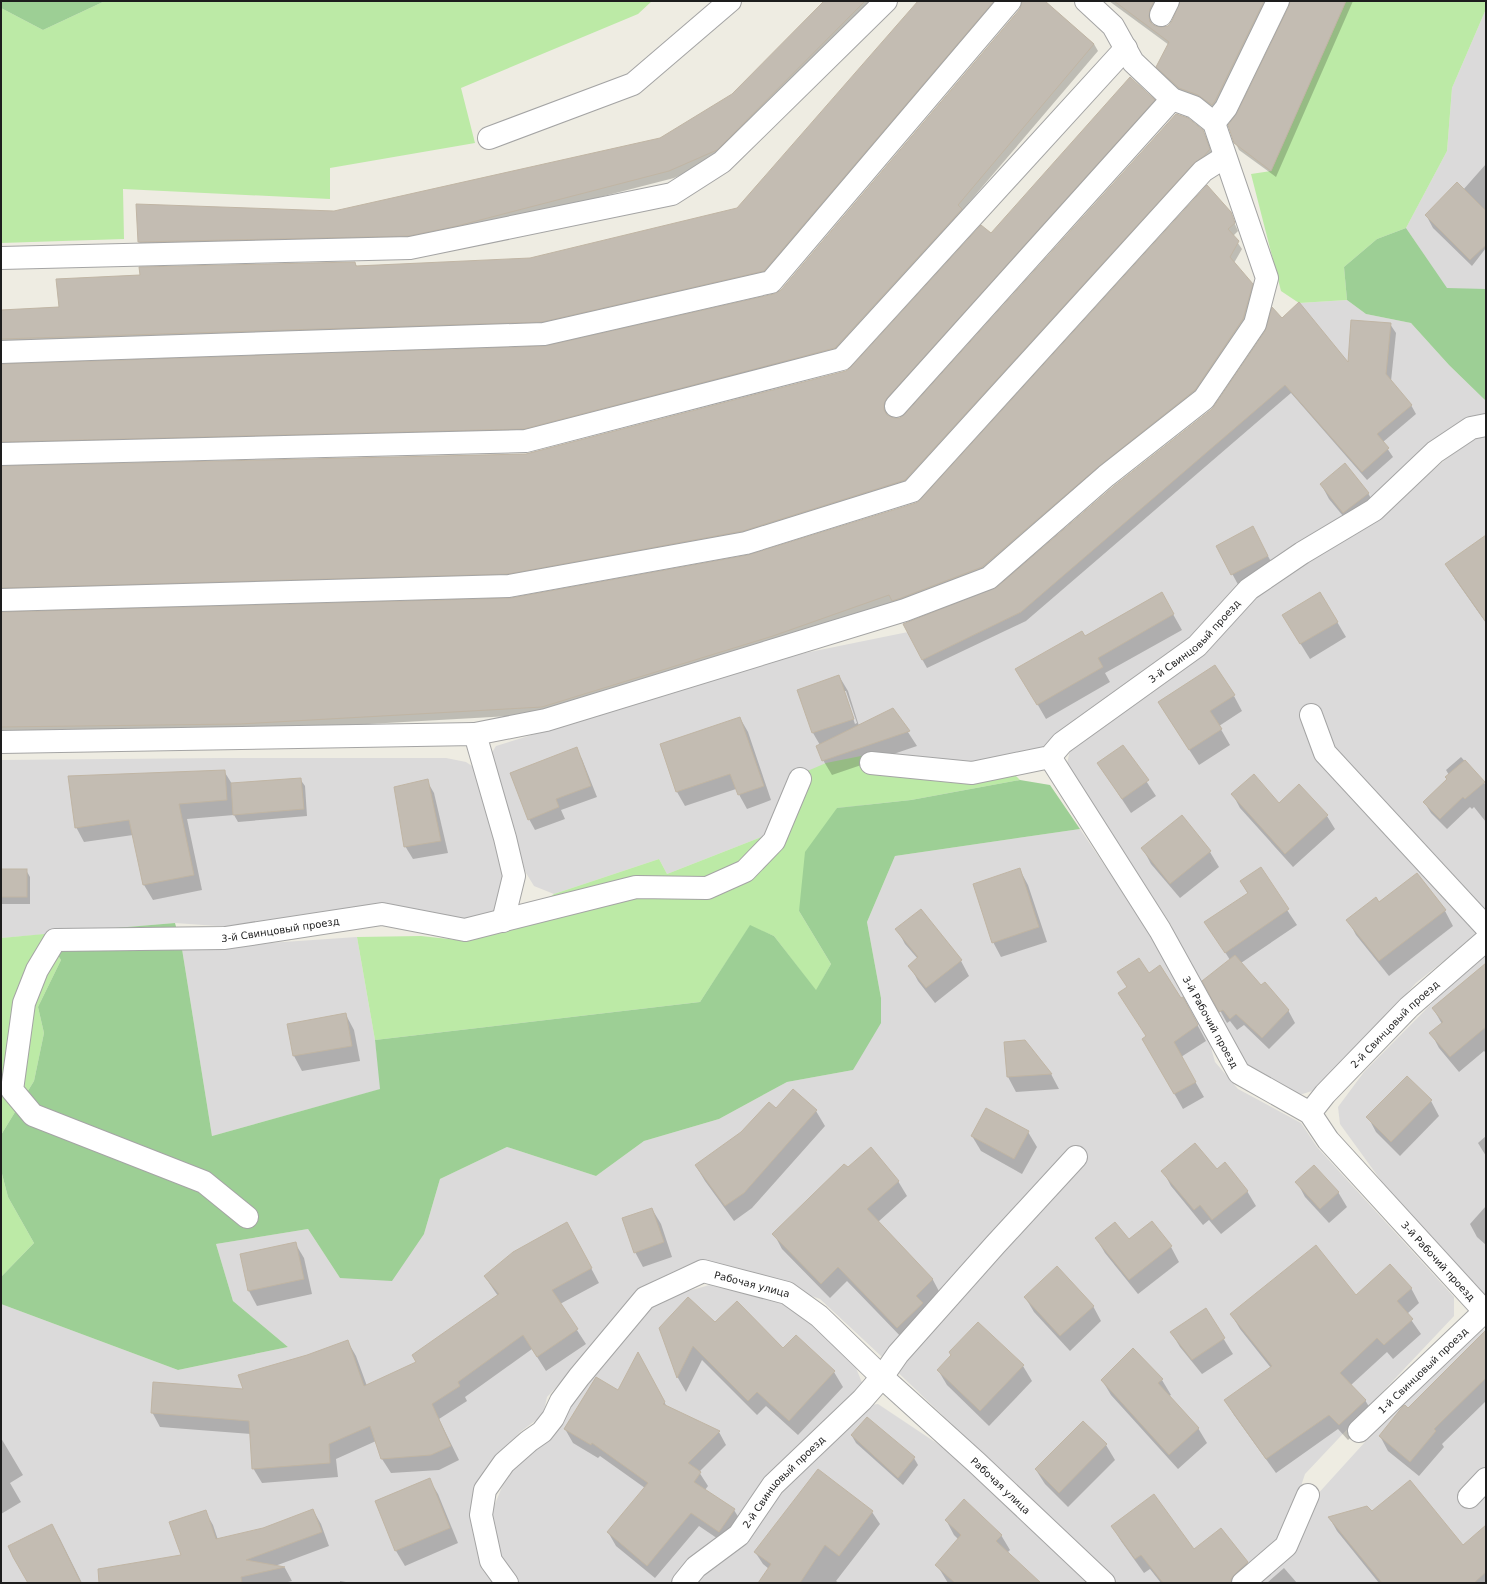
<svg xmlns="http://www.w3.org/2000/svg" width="1487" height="1584" viewBox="0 0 1487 1584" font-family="'DejaVu Sans',sans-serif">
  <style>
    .residential { fill: #dbdada }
    .grass { fill: #bceaa6 }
    .forest { fill: #9dcf95 }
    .shadow { fill: #0003; fill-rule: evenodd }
    .building { fill: #c3bcb2; stroke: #c0b5a4 }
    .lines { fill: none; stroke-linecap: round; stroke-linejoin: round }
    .minor-casing { stroke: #a4a4a4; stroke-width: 24 }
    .minor { stroke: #fff; stroke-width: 22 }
    .labels { text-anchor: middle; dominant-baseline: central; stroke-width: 3; stroke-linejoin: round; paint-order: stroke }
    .street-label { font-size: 10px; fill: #1d1d1d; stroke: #fff }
  </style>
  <rect width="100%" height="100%" fill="#eeece2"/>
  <g class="residential">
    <path d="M1486,9V289H1447L1406,228L1447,151L1452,88Z"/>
    <path d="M1347,300L1366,314L1411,323L1449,365L1486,401V418L1369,503L1043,751L769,834L667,874L659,859L554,894L534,886L526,873L487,761L496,746L790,656L908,632L922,660L1021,612L1272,395L1299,303Z"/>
    <path d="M1480,435H1486V930L1465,944L1416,983L1370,1034L1312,1091L1296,1096L1251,1069L1233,1050L1197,982L1171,925L1067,764L1070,750L1252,600L1308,561L1381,515L1446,459Z"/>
    <path d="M221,758H446L466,762L478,770L509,880L495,916L470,922L245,928L175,923L1,938V760Z"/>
    <path d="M1080,829L1151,934L1206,1030L1215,1062L1238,1089L1301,1123L1317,1147L1454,1297V1316L1305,1474L1282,1543L1234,1583H1116L881,1356L820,1299L757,1277L700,1264L643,1294L547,1397L543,1415L520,1432L474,1488L471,1516L495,1583H1V1304L178,1370L288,1347L233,1301L216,1244L308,1229L340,1278L424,1234L440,1179L507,1147L596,1176L644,1141L719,1119L787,1082L853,1070L881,998L867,922L895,856Z"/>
    <path d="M357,937L375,1040L381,1089L212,1136L182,949Z"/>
    <path d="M1486,954V1296L1484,1297L1406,1215L1340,1124L1338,1107L1364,1072L1458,977Z"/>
    <path d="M717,1283L779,1301L816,1323L856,1368L863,1385L733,1530L672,1583H517L500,1561L492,1535V1511L502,1487L512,1471L554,1433L567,1407L576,1401L586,1381L659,1299Z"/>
    <path d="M1473,1329L1486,1330V1583H1258L1315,1497L1365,1442Z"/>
    <path d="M878,1404L959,1458L1088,1583H696L782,1490L870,1405Z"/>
  </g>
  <g class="grass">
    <path d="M105,1H652L638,14L461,88L475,143L330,168V199L123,189L124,239L1,243V8L43,30Z"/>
    <path d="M1346,1H1486V9L1452,88L1447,151L1406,228L1377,239L1344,267L1347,300L1299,303L1281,291L1251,174L1271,171Z"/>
    <path d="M871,754L971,767L1002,762L1020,780L911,800L837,808L799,911L831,964L816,991L774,936L750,926L700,1002L375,1040L357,937L421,936L467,941L510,929L554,894L659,859L667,874L769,834L798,775L826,763Z"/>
    <path d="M44,934L61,960L38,1007L44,1033L34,1081L1,1135V938Z"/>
    <path d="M1,1170L8,1197L34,1243L1,1277Z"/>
  </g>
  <g class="forest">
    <path d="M1,1H105L43,30L1,8Z"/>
    <path d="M1406,228L1447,288L1486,289V401L1449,365L1411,323L1366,314L1347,300L1344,267L1377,239Z"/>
    <path d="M1020,780L1050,785L1080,829L895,856L867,922L881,998V1023L853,1070L787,1082L719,1119L644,1141L596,1176L507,1147L440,1179L424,1234L392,1281L340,1278L308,1229L216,1244L233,1301L288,1347L178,1370L1,1304V1277L34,1243L8,1197L1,1170V1135L34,1081L44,1033L38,1007L61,960L44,934L175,923L182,949L212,1136L380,1089L375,1040L700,1002L750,925L774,936L816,990L831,964L799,911L805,852L837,808L911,800Z"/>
  </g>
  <g class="shadow">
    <path d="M825,1H876L721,157L674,178L461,233L413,242L143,249L139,242L334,212L660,139L732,95Z"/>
    <path d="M919,1H1004L768,278L547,328L1,348V311L60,308L354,263L357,266L531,259L738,209Z"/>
    <path d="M1023,1H1044L1094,44L1098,51L839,355L529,435L1,450V365L545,347L774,295L781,291L1020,10Z"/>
    <path d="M1109,1H1162L1153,17L1152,24L1155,27L1162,28L1169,26L1173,21L1181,1H1272L1216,112L1184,95L1161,74L1157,67L1169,45Z"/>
    <path d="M1291,1H1353L1276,177L1239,150L1235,142L1238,114L1290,7Z"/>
    <path d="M1154,100L1158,108L887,412L888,416L893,419H900L906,415L1203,131L1207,139L1213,157L909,487L747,538L512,580L1,596V467L526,454L846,372L852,368L991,235Z"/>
    <path d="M1486,164V248L1472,266L1433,228L1426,215L1463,190Z"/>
    <path d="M1230,213L1238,231L1233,236L1242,249L1234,263L1252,284L1256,292L1247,326L1199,398L987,574L547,714L245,731L1,734V613L509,600L750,556L916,504Z"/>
    <path d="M1282,320L1348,364L1390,324L1396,333L1391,381L1411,405L1416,414L1383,442L1393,457L1367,480L1291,393L1026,621L927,668L922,659L998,588L1212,410Z"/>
    <path d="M1321,484L1368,493L1376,508L1353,528L1329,499Z"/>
    <path d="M1486,536V623L1455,579L1446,564Z"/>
    <path d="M1261,543L1276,571L1241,590L1217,546Z"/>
    <path d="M1161,593L1182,630L1105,673L1110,682L1046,719L1017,669L1084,637Z"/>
    <path d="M1320,593L1346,637L1310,659L1292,630Z"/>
    <path d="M839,676L848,691L859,726L893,709L917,746L832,775L823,760L820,745L813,733L798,690ZM844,691H846L857,723L855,724Z"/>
    <path d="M1234,696L1242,711L1219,726L1230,745L1199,765L1168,717Z"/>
    <path d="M740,718L748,732L771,800L747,809L736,789L685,806L677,792L661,744Z"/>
    <path d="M1123,746L1156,796L1131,813L1098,763Z"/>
    <path d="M576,749L582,759L597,797L561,810L565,819L535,830L529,819Z"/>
    <path d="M1461,757L1486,785V822L1474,807L1472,809L1470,807L1447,829L1431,813L1424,802L1448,779L1449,775L1446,770Z"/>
    <path d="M224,771L232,784L300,779L305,786L307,816L238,822L234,815L187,819L202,890L153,900L144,885L133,835L84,842L76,827Z"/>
    <path d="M427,781L434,793L448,853L413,859L405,846Z"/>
    <path d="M1299,786L1327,816L1335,829L1293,867L1240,808L1233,795L1279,804Z"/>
    <path d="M1182,816L1210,852L1219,867L1180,898L1151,864L1143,849Z"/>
    <path d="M1260,869L1297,925L1241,963L1261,987L1288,1010L1295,1023L1269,1049L1244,1025L1237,1030L1230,1021L1227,1023L1204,981L1230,960L1206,922L1248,894L1241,882Z"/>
    <path d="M1,870H26L30,877V904H1Z"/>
    <path d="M1020,870L1028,885L1047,942L1001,957L993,942Z"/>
    <path d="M1379,903L1445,911L1453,926L1389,976L1356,935L1348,920Z"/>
    <path d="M897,929L961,961L969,976L935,1003L918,981L910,966L918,959L905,944Z"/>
    <path d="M1486,968V1053L1484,1051L1459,1072L1439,1048L1431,1033L1442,1024L1433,1008Z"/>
    <path d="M1119,973L1148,974L1191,1013L1206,1041L1181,1057L1204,1097L1183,1109L1143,1039L1147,1037L1128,988Z"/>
    <path d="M346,1015L354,1030L360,1061L302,1071L294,1056L288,1025Z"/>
    <path d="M1025,1041L1051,1074L1059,1089L1016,1092L1008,1077Z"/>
    <path d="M793,1090L816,1111L825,1126L752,1208L734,1221L705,1181L696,1166L776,1110Z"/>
    <path d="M1431,1101L1439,1116L1400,1156L1376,1132L1368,1117Z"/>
    <path d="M1028,1132L1037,1147L1022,1174L981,1151L972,1136Z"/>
    <path d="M1486,1136V1156L1478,1143Z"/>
    <path d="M848,1169L898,1181L907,1196L878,1222L933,1280L941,1295L906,1342L847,1281L830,1298L782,1249L774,1234Z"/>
    <path d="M1217,1170L1247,1191L1256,1206L1221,1234L1209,1220L1203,1225L1171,1186L1163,1171Z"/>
    <path d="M1297,1182L1338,1192L1347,1207L1329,1223L1305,1197Z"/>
    <path d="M1486,1206V1245L1477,1237L1470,1224Z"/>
    <path d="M652,1209L661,1224L672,1257L643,1267L635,1252Z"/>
    <path d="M575,1238L599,1283L560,1304L586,1344L546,1371L532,1349L465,1397L467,1401L439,1419L459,1460L439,1470L391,1473L382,1459L376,1441L336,1459L338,1477L262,1483L253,1468L251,1434L160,1427L152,1412L244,1390L307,1356L348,1342L356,1356L367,1386L417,1363L498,1296L485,1277Z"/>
    <path d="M1096,1238L1171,1247L1179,1262L1138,1294L1105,1253Z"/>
    <path d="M295,1243L304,1258L312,1294L257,1306L249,1291L241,1254Z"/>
    <path d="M1411,1288L1419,1303L1407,1314L1421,1334L1393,1359L1387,1352L1351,1385L1365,1400L1374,1415L1348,1440L1338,1429L1276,1473L1234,1415L1225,1400L1271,1368L1240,1329L1231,1314Z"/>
    <path d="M1025,1297L1093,1306L1101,1321L1070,1351L1034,1312Z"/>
    <path d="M1205,1309L1233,1354L1202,1374L1180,1347L1171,1332Z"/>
    <path d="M715,1324L783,1349L796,1336L834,1372L843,1387L798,1435L766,1406L757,1415L702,1360L686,1392L678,1378L661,1328Z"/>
    <path d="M1486,1348V1401L1442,1444L1444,1447L1419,1476L1388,1451L1380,1436L1408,1409Z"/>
    <path d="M1133,1349L1162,1380L1171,1395L1169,1396L1198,1428L1207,1443L1178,1469L1111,1395L1102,1380Z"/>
    <path d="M952,1356L1023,1366L1032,1381L989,1426L947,1385L938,1370Z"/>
    <path d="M645,1367L667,1407L719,1432L726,1445L699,1472L708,1486L705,1490L734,1510L742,1523L727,1545L699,1526L655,1578L616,1546L608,1532L645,1488L600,1456L598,1458L573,1443L565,1429L619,1391Z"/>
    <path d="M1083,1423L1106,1445L1115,1460L1068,1507L1045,1484L1036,1470Z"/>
    <path d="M852,1436L914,1458L918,1465L903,1485L856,1443Z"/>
    <path d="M1,1438L23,1475L10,1483L21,1502L1,1514Z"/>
    <path d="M429,1479L438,1494L458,1543L405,1566L396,1551L376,1501Z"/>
    <path d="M313,1510L321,1524L329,1546L275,1566L285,1568L292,1581L284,1583H129L182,1556L205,1511L213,1525L218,1540L263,1529Z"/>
    <path d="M872,1512L880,1524L836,1581L839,1583H760L769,1569L763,1564L755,1552Z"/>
    <path d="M1372,1512L1463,1546L1486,1526V1583H1379L1337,1531L1329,1517Z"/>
    <path d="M946,1520L1001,1535L1010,1550L1007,1553L1037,1583H948L937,1565L958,1539L954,1535Z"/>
    <path d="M52,1526L60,1539L82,1583H29Z"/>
    <path d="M1112,1526L1194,1551L1221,1529L1247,1563L1256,1577L1249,1583H1161L1150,1569L1144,1573L1121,1541Z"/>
    <path d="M1284,1568L1297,1583H1267Z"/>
    <path d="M340,1581L352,1583H340Z"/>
  </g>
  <g class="building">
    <path d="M824,1H865L717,150L669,171L457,226L409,236L138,242L136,204L334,211L660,138L732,94Z"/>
    <path d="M918,1H994L764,271L542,322L1,339V310L59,307L56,279L140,275L139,267L355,262L356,266L530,258L737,208Z"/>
    <path d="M1022,1H1045L1094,44L958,205L962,209L835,348L524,429L1,442V364L545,346L774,294L781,290L1020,9Z"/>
    <path d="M1114,1H1154L1150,9L1149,16L1150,22L1155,26L1161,27L1168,26L1172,21L1180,1H1264L1215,101L1212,105L1198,95L1179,88L1156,67L1169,42Z"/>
    <path d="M1290,1H1346L1271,171L1234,143L1228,125L1237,113L1289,6Z"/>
    <path d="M1130,77L1155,100L887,398L884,404V410L887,415L894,418H900L905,414L1176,114L1188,118L1203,130L1210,149L1204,156L1194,163L905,480L743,531L508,574L1,588V466L526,454L846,371L851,367L981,225L991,233Z"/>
    <path d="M1457,182L1486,211V245L1470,260L1425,215Z"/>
    <path d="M1207,185L1231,212L1235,223L1228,229L1239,241L1230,257L1253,284L1243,319L1195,390L1098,467L982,567L901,598L892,601L889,595L773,636L542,707L240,724L1,727V612L511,598L748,555L916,503L921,499Z"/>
    <path d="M1299,302L1348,362L1351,320L1391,323L1386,374L1412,405L1377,434L1389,448L1362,472L1285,385L1021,612L922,660L903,624L997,587L1114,486L1212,409L1265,331L1272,307L1282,318Z"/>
    <path d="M1345,463L1369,493L1343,513L1320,484Z"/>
    <path d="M1253,526L1268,556L1231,575L1216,546Z"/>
    <path d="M1486,535V622L1445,564Z"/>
    <path d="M1162,592L1174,614L1098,658L1103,667L1037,705L1015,669L1082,631L1085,636Z"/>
    <path d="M1320,592L1338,622L1300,644L1282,615Z"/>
    <path d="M1215,665L1235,695L1210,711L1222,729L1189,750L1158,702Z"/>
    <path d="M839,675L854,719L812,733L797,690Z"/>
    <path d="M893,708L910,731L822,761L816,746Z"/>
    <path d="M740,717L764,786L738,795L730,774L676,792L660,744Z"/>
    <path d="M1123,745L1149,780L1122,799L1097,763Z"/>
    <path d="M577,747L591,786L556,799L559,807L528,820L510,773Z"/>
    <path d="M1465,760L1485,782L1465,799L1463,797L1440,819L1423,802L1447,779L1445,777Z"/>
    <path d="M225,770L227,800L179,804L194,875L143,885L129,820L75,828L68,776Z"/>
    <path d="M1254,774L1279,803L1299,784L1328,815L1285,854L1231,794Z"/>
    <path d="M301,778L304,809L233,815L231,783Z"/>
    <path d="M428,779L441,841L404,847L394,787Z"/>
    <path d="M1182,815L1211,851L1170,884L1141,848Z"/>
    <path d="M1261,867L1289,909L1225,953L1204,922L1248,893L1240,881Z"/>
    <path d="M1020,868L1039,927L992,943L973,884Z"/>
    <rect x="1" y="869" width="26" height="28"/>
    <path d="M1417,873L1446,910L1379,961L1346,920L1376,897L1379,902Z"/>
    <path d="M921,909L962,960L926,988L908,966L918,957L895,929Z"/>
    <path d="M1235,955L1261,985L1265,982L1289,1010L1262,1038L1236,1014L1230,1019L1223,1010L1219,1012L1202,981Z"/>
    <path d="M1139,958L1149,973L1160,965L1181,998L1183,997L1198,1025L1174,1042L1196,1082L1174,1094L1142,1039L1146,1036L1118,993L1127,987L1117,972Z"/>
    <path d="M1486,963V1027L1450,1057L1429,1033L1443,1022L1432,1008Z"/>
    <path d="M346,1013L352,1046L293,1056L287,1024Z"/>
    <path d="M1025,1040L1052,1074L1007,1077L1004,1042Z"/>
    <path d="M1407,1076L1432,1100L1391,1142L1366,1117Z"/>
    <path d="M793,1089L817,1110L744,1193L725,1206L695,1165L741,1132L769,1102L776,1108Z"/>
    <path d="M986,1108L1029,1131L1014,1159L971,1136Z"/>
    <path d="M1195,1143L1217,1169L1225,1162L1248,1191L1212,1220L1200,1205L1194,1210L1161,1171Z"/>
    <path d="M871,1147L899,1181L867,1209L933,1279L916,1296L923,1303L897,1328L838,1267L821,1284L772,1234L844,1164L848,1167Z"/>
    <path d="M1314,1165L1339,1192L1320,1209L1295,1182Z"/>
    <path d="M652,1208L664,1242L634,1253L622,1218Z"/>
    <path d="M1152,1221L1172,1246L1129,1280L1095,1238L1115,1222L1129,1239Z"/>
    <path d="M567,1222L592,1268L552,1290L578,1329L537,1357L523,1335L458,1382L460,1386L432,1404L451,1446L431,1455L381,1459L370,1426L329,1444L330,1463L252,1469L249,1421L151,1413L153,1382L243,1389L238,1375L307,1355L348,1340L364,1386L416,1362L412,1355L499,1294L484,1276L513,1252Z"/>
    <path d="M296,1242L304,1279L248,1291L240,1254Z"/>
    <path d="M1316,1245L1356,1295L1390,1264L1412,1288L1397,1301L1413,1319L1384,1345L1377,1338L1340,1373L1366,1400L1339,1425L1329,1415L1266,1459L1224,1400L1272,1366L1230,1314Z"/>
    <path d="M1057,1266L1094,1306L1060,1336L1024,1297Z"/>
    <path d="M688,1297L715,1322L737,1301L783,1348L796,1335L835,1371L789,1421L757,1392L748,1401L693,1346L677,1378L659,1328Z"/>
    <path d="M1206,1308L1225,1338L1192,1360L1170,1332Z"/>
    <path d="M978,1322L1024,1365L980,1411L937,1370L951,1355L949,1352Z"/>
    <path d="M1486,1330V1378L1434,1429L1436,1431L1410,1462L1379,1436L1403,1406L1405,1405L1408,1408Z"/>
    <path d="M1133,1348L1163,1379L1158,1383L1199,1428L1169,1455L1101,1380Z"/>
    <path d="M638,1352L665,1402L663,1404L720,1431L688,1463L701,1472L694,1482L735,1509L719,1532L691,1513L647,1566L607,1532L648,1483L592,1443L591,1445L564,1429L596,1377L618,1390Z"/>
    <path d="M867,1417L915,1457L898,1478L851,1435Z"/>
    <path d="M1083,1421L1107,1444L1059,1493L1035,1469Z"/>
    <path d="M818,1469L873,1511L839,1556L825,1545L800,1583H758L771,1564L754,1552Z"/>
    <path d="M430,1478L450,1528L395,1551L375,1501Z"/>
    <path d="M1410,1480L1463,1545L1486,1525V1572L1474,1583H1382L1328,1517L1367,1506L1372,1511Z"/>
    <path d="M1154,1494L1194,1549L1221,1528L1248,1562L1235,1574L1231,1579V1583H1163L1141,1555L1135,1559L1111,1526Z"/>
    <path d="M964,1499L1002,1535L996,1541L1041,1583H955L935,1565L961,1535L945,1520Z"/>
    <path d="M313,1509L322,1532L246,1560L285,1567L241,1577L242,1583H99L98,1569L181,1555L169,1522L206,1510L216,1539L263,1528Z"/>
    <path d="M52,1524L81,1583H28L13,1557L8,1546Z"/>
  </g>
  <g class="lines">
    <g class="minor-casing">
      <g id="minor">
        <path d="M1161,15L1168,1"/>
        <path d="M1214,123L1226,108L1278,1"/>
        <path d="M489,138L633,84L730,1"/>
        <path d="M1,258L410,248L672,194L722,162L886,1"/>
        <path d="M1,352L544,334L771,282L1010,1"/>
        <path d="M896,406L1172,99"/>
        <path d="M1,454L526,441L842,359L1126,48"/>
        <path d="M1,600L509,586L746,543L912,491L1203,171L1225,157"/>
        <path d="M1311,715L1325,753L1486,927"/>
        <path d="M475,734L546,720L905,610L989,578L1106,476L1204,399L1255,324L1267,278L1214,123L1194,107L1172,99L1133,62L1113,26L1086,1"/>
        <path d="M1,742L475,734L505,838L514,876L503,921"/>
        <path id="s1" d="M1050,757L1160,930L1239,1073L1310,1113L1328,1140L1486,1313"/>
        <path id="s2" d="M871,763L972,773L1050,757L1062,743L1197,646L1249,589L1302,553L1374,510L1435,452L1471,428L1486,425"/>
        <path id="s3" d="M1310,1113L1325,1094L1409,1007L1486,940"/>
        <path id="s4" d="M247,1217L204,1182L33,1115L12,1090L24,1003L37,970L55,940L225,938L382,914L465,930L636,887L707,888L745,871L774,841L800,779"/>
        <path id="s5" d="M1359,1431L1486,1310"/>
        <path d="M1469,1497L1486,1479"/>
        <path id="s6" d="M507,1583L491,1561L481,1515L485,1490L504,1463L529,1441L542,1432L553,1418L561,1401L579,1377L645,1298L703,1271L787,1293L819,1316L882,1377L977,1463L1104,1583"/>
        <path id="s7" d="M683,1583L696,1567L739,1535L773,1485L862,1400L882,1377L898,1354L995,1245L1076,1157"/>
        <path d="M1243,1583L1286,1546L1308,1495"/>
      </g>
    </g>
    <use href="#minor" class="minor"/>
  </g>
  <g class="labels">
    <g class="street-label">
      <text stroke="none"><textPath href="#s2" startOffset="367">3-й Свинцовый проезд</textPath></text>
      <text stroke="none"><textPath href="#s4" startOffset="656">3-й Свинцовый проезд</textPath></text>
      <text stroke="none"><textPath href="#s1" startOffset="310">3-й Рабочий проезд</textPath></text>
      <text stroke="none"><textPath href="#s3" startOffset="123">2-й Свинцовый проезд</textPath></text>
      <text stroke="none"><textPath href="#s1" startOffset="646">3-й Рабочий проезд</textPath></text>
      <text stroke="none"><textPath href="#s6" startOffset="466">Рабочая улица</textPath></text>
      <text stroke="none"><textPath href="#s5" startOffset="88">1-й Свинцовый проезд</textPath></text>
      <text stroke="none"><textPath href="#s7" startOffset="144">2-й Свинцовый проезд</textPath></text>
      <text stroke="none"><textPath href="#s6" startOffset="790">Рабочая улица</textPath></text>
    </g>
  </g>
  <rect width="1487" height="1584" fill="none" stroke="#1d1d1d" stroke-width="4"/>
</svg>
